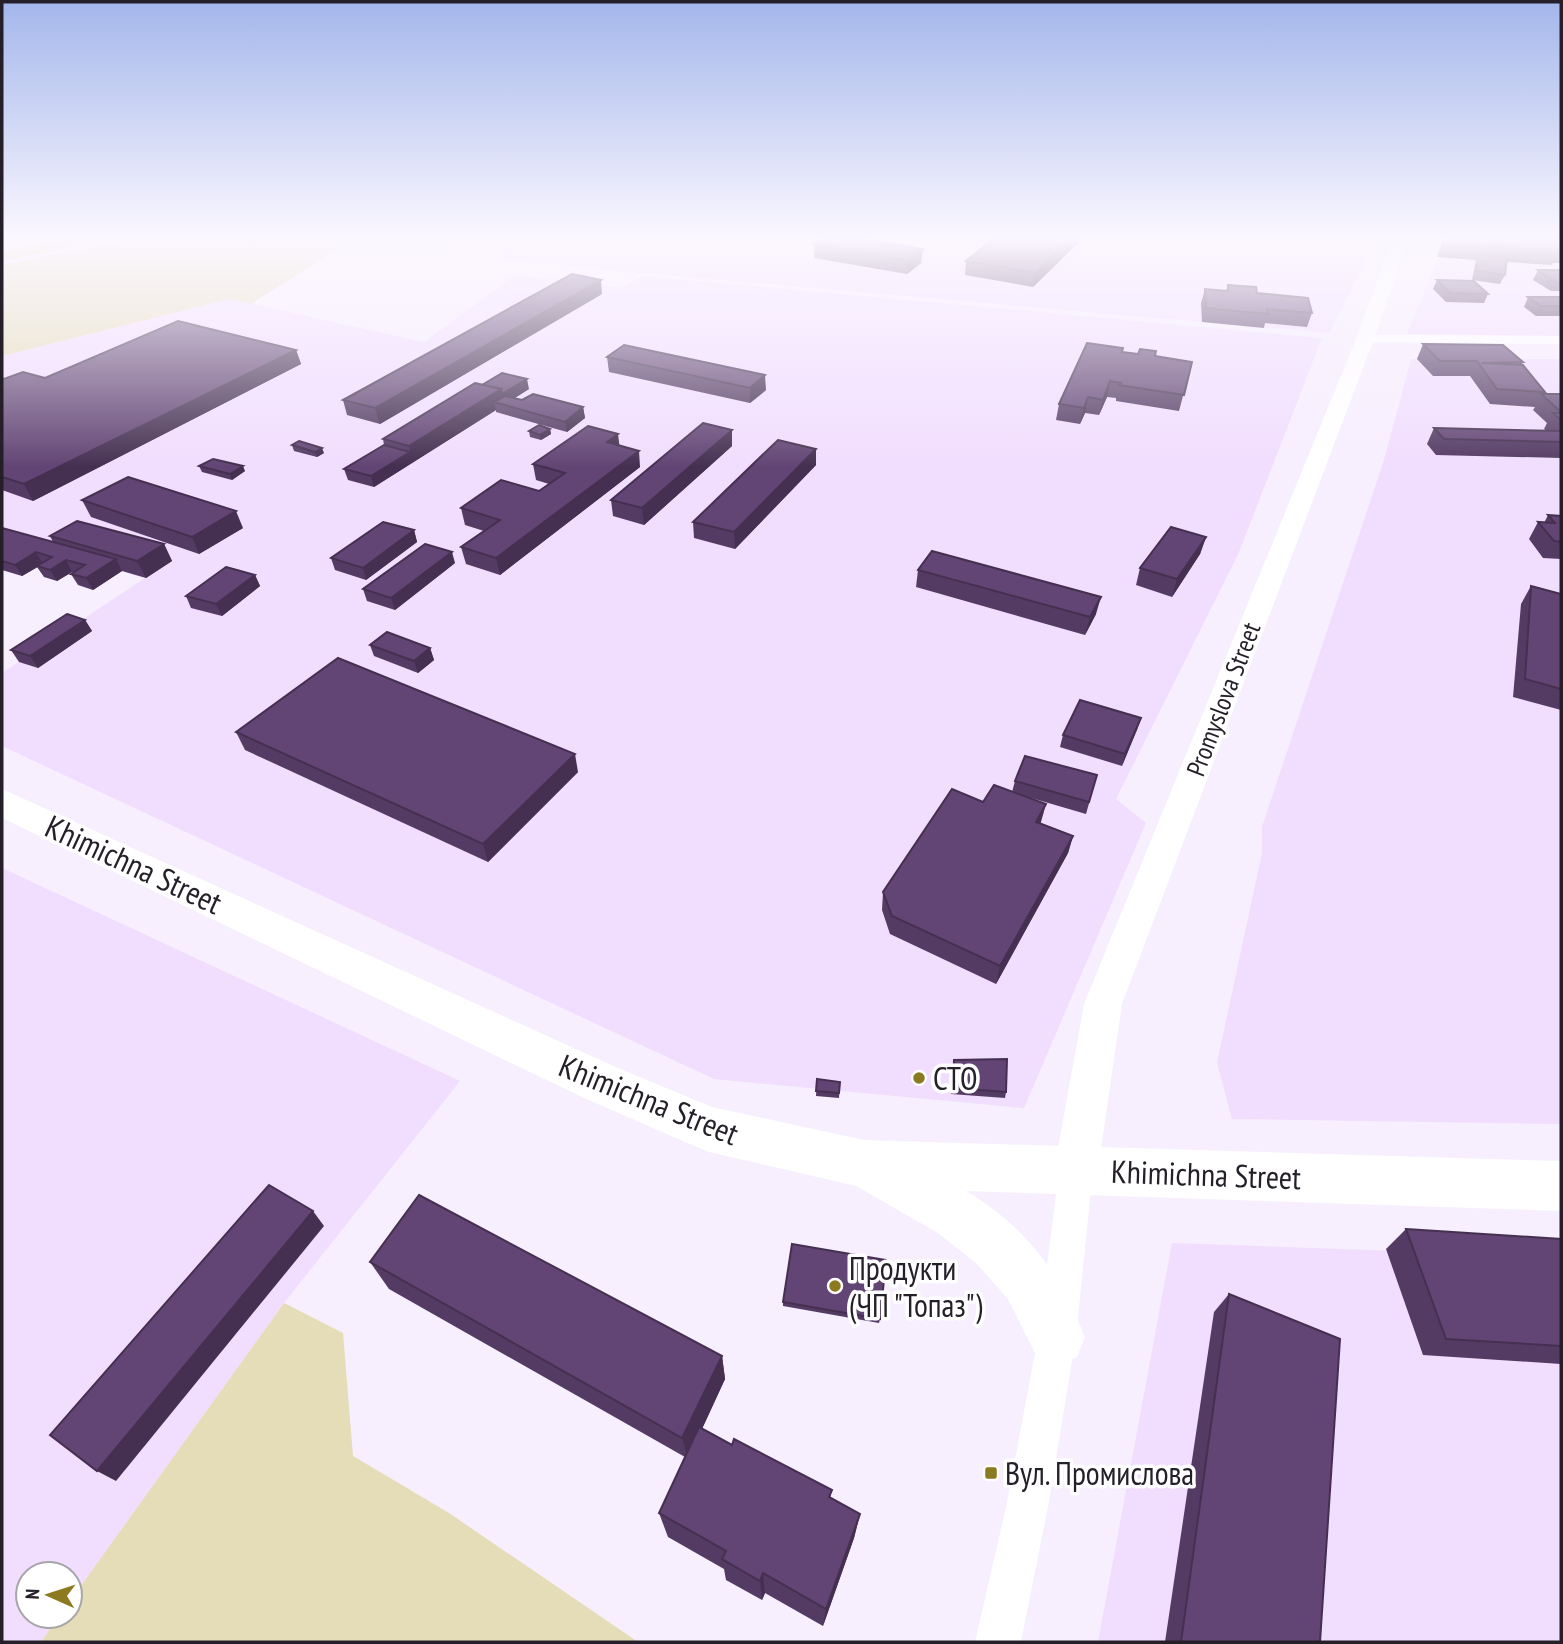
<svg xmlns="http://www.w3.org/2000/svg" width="1563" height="1644" viewBox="0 0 1563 1644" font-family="'PT Sans Narrow',sans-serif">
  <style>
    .built { fill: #f1ddfe }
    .green { fill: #e4ddb8 }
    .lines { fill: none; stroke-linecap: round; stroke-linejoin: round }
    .minor { fill: #fff; fill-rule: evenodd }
    .tertiary { fill: #fff; fill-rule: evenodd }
    .secondary { fill: #fff; fill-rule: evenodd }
    .primary { fill: #e2d591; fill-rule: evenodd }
    .wall { fill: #543b64 }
    .shaded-wall { fill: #453051 }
    .building { fill: #624574; stroke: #453051; stroke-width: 2 }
    .poi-dot { fill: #8b7a1f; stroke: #fff; stroke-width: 2.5 }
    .labels { text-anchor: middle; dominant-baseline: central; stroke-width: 7; stroke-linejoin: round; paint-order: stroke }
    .street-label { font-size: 26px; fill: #241f28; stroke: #fff }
    .near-street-label { font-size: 32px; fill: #241f28; stroke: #fff }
    .near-poi-label { font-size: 32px; fill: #241f28; stroke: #fff; text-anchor: start }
  </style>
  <rect width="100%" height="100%" fill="#f7eefe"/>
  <g class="built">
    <path d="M477,237H1377L1330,333L629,272L476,256L434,244Z"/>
    <path d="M1441,251L1561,256V336L1407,334Z"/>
    <path d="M515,275L621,288L643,276L1322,338L1239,552L1116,799L1146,823L1024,1108L714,1079L2,746V673L145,578L8,539L2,542V356L229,299L424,342Z"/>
    <path d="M1411,359H1561V1124L1232,1119L1217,1063L1262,853V827L1384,460Z"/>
    <path d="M2,868L460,1081L284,1303L70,1601V1574H28V1616H59L41,1642H2Z"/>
    <path d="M1172,1243L1561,1257V1642H1098Z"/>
  </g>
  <g class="green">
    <path d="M138,237H346V244L251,304L229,299L2,356V265Z"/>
    <path d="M284,1303L343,1333L353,1456L449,1513L638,1642H41L59,1616H70V1601Z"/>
  </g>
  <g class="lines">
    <g class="minor">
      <path d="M1365,335L1561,336V344L1360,342L1358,339Z"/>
      <path d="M1076,1153L1088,1158L1093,1170L1076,1337L1048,1507L1021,1642H975L1006,1507L1038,1337L1059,1170L1064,1158Z"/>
    </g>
    <path class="tertiary" d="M1393,237H1409L1374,339L1122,1004L1098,1170L1092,1185L1076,1191L1060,1185L1054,1170L1084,1004L1356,339Z"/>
    <path class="secondary" d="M2,789L618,1068L712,1107L864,1140L1561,1161V1211L966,1191C1028,1228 1058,1272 1085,1337L1077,1357L1057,1365L1037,1357L1008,1299L976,1263L938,1233L856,1186L709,1152L692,1145L584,1098L2,818Z"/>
    <path class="primary" d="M73,237H108L99,242L2,261V251Z"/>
  </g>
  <g class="wall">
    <path d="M1444,237L1483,238L1484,237H1561V263H1553L1552,265L1507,262L1505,275L1500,284L1472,280L1476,260L1437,257Z"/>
    <path d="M1079,242L1033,287L965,275L966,261Z"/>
    <path d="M814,244L921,263L907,274L814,258Z"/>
    <path d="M1538,270H1561V291H1551L1533,280Z"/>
    <path d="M1437,280L1488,294L1484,303L1446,302L1433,289Z"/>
    <path d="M1228,285L1257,293L1312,313L1307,327L1265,323L1264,328L1202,322L1201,303L1205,289L1226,291Z"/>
    <path d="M602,294L380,424L347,415L343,400Z"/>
    <path d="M1528,297H1561V316H1536L1524,307Z"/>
    <path d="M1423,344L1523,362L1522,365L1545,392L1543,394H1561V458L1436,455L1427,444L1434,428L1547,431L1544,429L1547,423L1533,410L1535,407L1490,404L1470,376H1433L1417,359Z"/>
    <path d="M296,350L301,364L33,501L2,490V378H45Z"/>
    <path d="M1122,352L1192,362L1179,411L1116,401V398L1107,397L1099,415L1085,413L1080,424L1056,420L1059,404Z"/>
    <path d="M607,357L766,390L750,403L609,372Z"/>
    <path d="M482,385L529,389L514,398L522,400L583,407L585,418L567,432L496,412V410L374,487L348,480L344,469L384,445L383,439Z"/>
    <path d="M550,429L551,434L541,440L530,437L529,431Z"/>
    <path d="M732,430V446L644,525L613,516L611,500Z"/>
    <path d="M292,445L324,453L317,457L294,451Z"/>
    <path d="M619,445L640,467L500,575L466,564L461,547L484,531L465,525L461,508L539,491L549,484L536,480L533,464Z"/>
    <path d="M816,449V465L735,549L694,538L693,522Z"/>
    <path d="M199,466L245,471L232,480L202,472Z"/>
    <path d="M82,500L243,528L199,554L91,517Z"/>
    <path d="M1548,515L1561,516V559L1543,558L1529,539L1538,522L1544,523Z"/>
    <path d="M2,528L53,542L50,536L164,544L172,561L146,578L122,571L93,590L78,585L71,574L74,572H72L57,581L44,577L37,567L22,576L2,570Z"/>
    <path d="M414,530L417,542L366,580L335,570L331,558Z"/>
    <path d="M1206,537L1200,554L1172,597L1136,585L1140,568Z"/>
    <path d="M455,563L395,610L367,601L363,589Z"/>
    <path d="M918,570L1096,614L1085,635L916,587Z"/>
    <path d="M255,575L260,586L222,616L191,608L186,596Z"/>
    <path d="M1531,586L1561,594V710L1513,697L1521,604Z"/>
    <path d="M85,620L92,631L38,668L19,662L11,650Z"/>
    <path d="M370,645L430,648L434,660L418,673L374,656Z"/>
    <path d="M1141,718L1122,766L1060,747L1063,735Z"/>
    <path d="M236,732L578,772L488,862L245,750Z"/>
    <path d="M1097,775L1086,814L1021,795L1041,823L1073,836L1068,853L996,984L890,934L882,910L883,892L983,802L1012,792L1015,781Z"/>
    <path d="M954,1060L1006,1092L1005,1098L951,1094Z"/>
    <path d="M817,1079L840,1082L839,1098L816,1096Z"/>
    <path d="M1406,1229L1561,1239V1364L1423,1355L1386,1249Z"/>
    <path d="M370,1262L722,1356L725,1379L702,1429L732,1445L832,1490L830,1498L860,1514L854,1538L823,1626L765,1593L762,1600L726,1580L724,1569L668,1537L659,1513L685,1457L389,1289Z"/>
    <path d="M1229,1294L1320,1642H1165L1214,1312Z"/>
    <path d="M783,1302L880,1319L879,1323L783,1306Z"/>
  </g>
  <g class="shaded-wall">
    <path d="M1073,237H1080L1079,242L1033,287L1035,273Z"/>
    <path d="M923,249L921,263L907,274L908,261Z"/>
    <path d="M601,280L602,294L380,424L375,408Z"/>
    <path d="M296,350L301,364L33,501L24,484Z"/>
    <path d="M765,375L766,390L750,403V388Z"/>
    <path d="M527,379L529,389L504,405L494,402L496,410L374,487L371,476L410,452L409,446L501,389Z"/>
    <path d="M1110,381L1107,397L1099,415L1103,400Z"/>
    <path d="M1088,397L1085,413L1080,424L1084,408Z"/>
    <path d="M583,407L585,418L567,432L565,422Z"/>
    <path d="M550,429L551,434L541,440L540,435Z"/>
    <path d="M732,430V446L644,525L642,508Z"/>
    <path d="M618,434L620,450L607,442Z"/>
    <path d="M322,448L324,453L317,457L315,452Z"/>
    <path d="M816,449V465L735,549L734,532Z"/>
    <path d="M639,451L640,467L500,575L496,558Z"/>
    <path d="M243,466L245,471L232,480L230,474Z"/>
    <path d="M236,511L243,528L199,554L192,537Z"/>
    <path d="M414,530L417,542L366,580L363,568Z"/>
    <path d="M1206,537L1200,554L1172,597L1177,579Z"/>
    <path d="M164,544L172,561L146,578L137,561Z"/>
    <path d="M36,552L43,564L22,576L15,565Z"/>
    <path d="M452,552L455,563L395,610L391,598Z"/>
    <path d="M116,559L122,571L93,590L86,578Z"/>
    <path d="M66,560L72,572L57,581L50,570Z"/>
    <path d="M255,575L260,586L222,616L216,604Z"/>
    <path d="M1101,597L1096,614L1085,635L1090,617Z"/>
    <path d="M85,620L92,631L38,668L30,656Z"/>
    <path d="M430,648L434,660L418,673L414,661Z"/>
    <path d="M1141,718L1137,730L1122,766L1125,754Z"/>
    <path d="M575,754L578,772L488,862L483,844Z"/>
    <path d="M1046,804L1041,822L1032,839L1036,822Z"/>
    <path d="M1073,836L1068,853L996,984L1000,966Z"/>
    <path d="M313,1211L324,1226L116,1481L97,1471Z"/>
    <path d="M722,1356L725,1379L688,1459L682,1438Z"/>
    <path d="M860,1514L854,1538L823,1626L826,1609Z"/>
    <path d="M763,1573L765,1593L762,1600L760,1581Z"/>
  </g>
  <g class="building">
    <path d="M826,237H848L923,249L908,261L814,244Z"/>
    <path d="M996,237H1073L1035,273L966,261Z"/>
    <path d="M1444,237L1561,242V249H1557L1559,251L1442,244Z"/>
    <path d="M1448,237H1477L1479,238Z"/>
    <path d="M1485,237L1546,238L1561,241V242L1487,239Z"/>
    <path d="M1479,254L1507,258L1505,275L1476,271Z"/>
    <path d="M1538,270H1561V282H1556Z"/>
    <path d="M572,274L601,280L375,408L343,400Z"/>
    <path d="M1437,280L1474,281L1488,294L1450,293Z"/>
    <path d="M1228,285L1256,287L1257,293L1308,298L1312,313L1267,309L1268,314L1206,308L1205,289L1228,291Z"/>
    <path d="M1528,297H1561V306H1541Z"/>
    <path d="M178,321L296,350L24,484L2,477V378L4,379L23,372L45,378Z"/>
    <path d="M1087,343L1123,348L1122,352L1138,354L1140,349L1156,351L1155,356L1192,362L1184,395L1119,385L1121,383L1110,381L1103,400L1088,397L1084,408L1059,404Z"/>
    <path d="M1423,344L1503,345L1523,362L1481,363L1523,365L1545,392L1497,389L1477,361H1440Z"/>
    <path d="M624,345L765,375L750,388L607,357Z"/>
    <path d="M502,373L527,379L502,394L501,389L482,385Z"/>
    <path d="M475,383L501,389L409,446L383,439Z"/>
    <path d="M533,394L583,407L565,422L494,402L505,396L522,400Z"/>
    <path d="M1541,394H1561V412Z"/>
    <path d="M1553,413H1561V420Z"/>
    <path d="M703,423L732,430L642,508L611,500Z"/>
    <path d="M539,425L550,429L540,435L529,431Z"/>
    <path d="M588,426L618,434L607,442L639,451L496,558L461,547L500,520L461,508L501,480L539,491L565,473L533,464Z"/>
    <path d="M1434,428L1561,431V442L1444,439Z"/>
    <path d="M778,440L816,449L734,532L693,522Z"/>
    <path d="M299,441L322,448L315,452L292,445Z"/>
    <path d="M384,445L410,452L371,476L344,469Z"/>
    <path d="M213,459L243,466L230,474L199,466Z"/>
    <path d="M128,477L236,511L192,537L82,500Z"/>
    <path d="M1548,515L1561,516V542L1554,541L1538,522L1555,523Z"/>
    <path d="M77,521L164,544L137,561L50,536Z"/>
    <path d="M383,522L414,530L363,568L331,558Z"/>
    <path d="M1171,527L1206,537L1177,579L1140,568Z"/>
    <path d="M2,528L116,559L86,578L71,574L85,565L66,560L50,570L37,566L52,557L36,552L15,565L2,561Z"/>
    <path d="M425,544L452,552L391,598L363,589Z"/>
    <path d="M932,551L1101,597L1090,617L918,570Z"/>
    <path d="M226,567L255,575L216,604L186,596Z"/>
    <path d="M1531,586L1561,594V689L1525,679Z"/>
    <path d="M67,614L85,620L30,656L11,650Z"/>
    <path d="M387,632L430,648L414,661L370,645Z"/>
    <path d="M338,658L575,754L483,844L236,732Z"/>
    <path d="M1080,700L1141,718L1125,754L1063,735Z"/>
    <path d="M1025,756L1097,775L1089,802L1015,781Z"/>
    <path d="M994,785L1046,804L1036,822L1073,836L1000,966L892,916L883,892L952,789L983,802Z"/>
    <path d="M1007,1059L1006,1092L953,1088L954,1060Z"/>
    <path d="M817,1079L840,1082L839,1093L816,1091Z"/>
    <path d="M269,1185L313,1211L97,1471L50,1435Z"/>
    <path d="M419,1195L722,1356L682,1438L370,1262Z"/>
    <path d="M1406,1229L1561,1239V1346L1446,1339Z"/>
    <path d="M792,1244L886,1260L880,1319L783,1302Z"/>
    <path d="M1229,1294L1340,1339L1320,1642H1181Z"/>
    <path d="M699,1427L732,1445L734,1439L832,1490L829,1497L860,1514L826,1609L763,1573L760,1581L722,1559L726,1551L659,1513Z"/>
  </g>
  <linearGradient id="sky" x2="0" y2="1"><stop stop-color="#a3b6eb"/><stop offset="0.51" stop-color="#fbf7ff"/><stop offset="1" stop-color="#fbf7ff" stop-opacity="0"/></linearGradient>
  <rect width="1563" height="467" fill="url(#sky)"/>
  <g class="poi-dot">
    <circle cx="919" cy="1078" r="7"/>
    <circle cx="835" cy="1286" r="7"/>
    <rect x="984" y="1466" width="14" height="14" rx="3.5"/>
  </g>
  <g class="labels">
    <g class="street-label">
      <text transform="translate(1223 699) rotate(-69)">Promyslova Street</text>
    </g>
    <g class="near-street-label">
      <text transform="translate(134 864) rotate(25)">Khimichna Street</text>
      <text transform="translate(649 1099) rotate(22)">Khimichna Street</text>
      <text transform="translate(1206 1174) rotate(2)">Khimichna Street</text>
    </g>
    <g class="near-poi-label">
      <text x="933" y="1078">СТО</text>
      <text x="849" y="1268">Продукти<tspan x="849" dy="37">(ЧП "Топаз")</tspan></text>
      <text x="1005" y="1473">Вул. Промислова</text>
    </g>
  </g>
  <rect width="1563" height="1644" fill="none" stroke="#241f28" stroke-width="7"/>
  <g transform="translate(49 1595) rotate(273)"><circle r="33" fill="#ffffff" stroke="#a7a5a9" stroke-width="2"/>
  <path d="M0-5L12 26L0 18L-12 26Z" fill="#8b7a1f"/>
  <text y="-10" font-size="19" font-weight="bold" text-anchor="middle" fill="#241f28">N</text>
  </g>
</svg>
